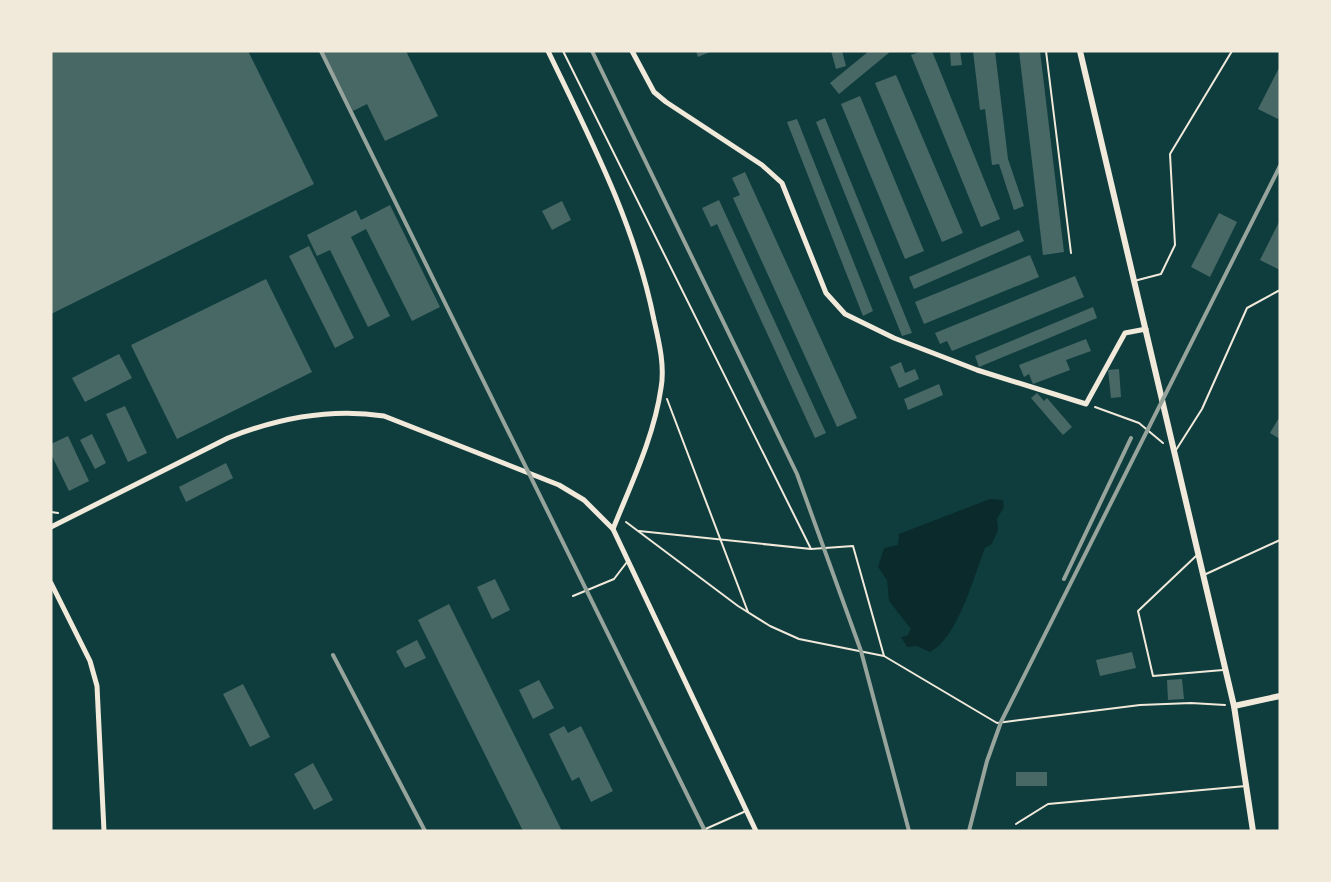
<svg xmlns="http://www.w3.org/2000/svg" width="1331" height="882" viewBox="0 0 1331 882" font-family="Helvetica,sans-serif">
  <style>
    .water { fill: #0a2a2b }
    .building { fill: #486865 }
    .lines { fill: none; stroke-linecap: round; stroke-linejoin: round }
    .path { stroke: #f1e9da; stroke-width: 2 }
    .service { stroke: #f1e9da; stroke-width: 2 }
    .minor { stroke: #f1e9da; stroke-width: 5 }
    .tertiary { stroke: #f1e9da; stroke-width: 6 }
    .rail { stroke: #97a49c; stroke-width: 4 }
  </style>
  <rect width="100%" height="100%" fill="#0f3d3e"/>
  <path class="water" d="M990,499L1003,500L1004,507L997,519L998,530L992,544L985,548C974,576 958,638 930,652L917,646L907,647L901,637L907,636L911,629L889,601L887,580L878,567L884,548L898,545L899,534Z"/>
  <g class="building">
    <path d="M51,51H248L314,184L51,314Z"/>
    <path d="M323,51H406L438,116L385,141L367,104L353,111Z"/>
    <path d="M696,51H712L698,57Z"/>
    <path d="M831,51H842L846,66L836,69Z"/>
    <path d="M869,51H891L839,94L830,83Z"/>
    <path d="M922,51H932L1000,219L981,227L911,55Z"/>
    <path d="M950,51H960L962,65L951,66Z"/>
    <path d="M973,51H995L1008,159L1024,206L1014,210L999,164L992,165L985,109L980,110Z"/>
    <path d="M1019,51H1040L1064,252L1043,255Z"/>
    <path d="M1280,66V114L1278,119L1258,109Z"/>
    <path d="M896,75L963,233L942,242L875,83Z"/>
    <path d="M860,96L924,251L905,259L841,104Z"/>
    <path d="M825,118L912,333L902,336L816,122Z"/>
    <path d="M797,119L873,311L863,316L787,122Z"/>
    <path d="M745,172L857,418L837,427L733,198L740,195L732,178Z"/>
    <path d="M719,200L826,433L815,438L717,224L711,227L702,208Z"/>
    <path d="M562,201L571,220L552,230L542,211Z"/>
    <path d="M390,205L440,307L412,321L366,229L351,237L390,316L368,327L330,250L317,256L307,235L356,210L361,220Z"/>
    <path d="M1219,213L1237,222L1210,277L1191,267Z"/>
    <path d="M1280,220V270L1260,260Z"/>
    <path d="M1019,230L1024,241L914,289L909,277Z"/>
    <path d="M309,246L354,338L335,348L289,256Z"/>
    <path d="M1030,255L1039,277L924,324L915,302Z"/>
    <path d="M1075,276L1084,297L952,351L947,341L940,344L935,333Z"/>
    <path d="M266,279L312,372L177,439L131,345Z"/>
    <path d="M1093,307L1097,318L979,367L975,356Z"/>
    <path d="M1086,339L1091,351L1066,360L1070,370L1033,384L1029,374L1024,377L1019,365Z"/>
    <path d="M119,354L132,378L85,402L72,378Z"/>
    <path d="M901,362L905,373L915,369L919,379L899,388L890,367Z"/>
    <path d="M1119,369L1121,397L1111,398L1108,370Z"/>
    <path d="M939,384L943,395L908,410L904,399Z"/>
    <path d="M1037,393L1044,401L1047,398L1072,427L1063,435L1031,398Z"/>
    <path d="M125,406L147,453L128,462L106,414Z"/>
    <path d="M1280,416V439L1270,433Z"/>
    <path d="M92,434L106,463L95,469L80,440Z"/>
    <path d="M68,436L89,481L69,491L51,454V444Z"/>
    <path d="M226,463L233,478L186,502L179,487Z"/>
    <path d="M495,579L510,610L492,619L477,587Z"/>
    <path d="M449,604L562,831H523L418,620Z"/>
    <path d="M417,640L426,658L405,668L396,651Z"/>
    <path d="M1132,652L1136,668L1100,676L1096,660Z"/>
    <path d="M1182,679L1184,699L1168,700L1167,680Z"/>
    <path d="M539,680L554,708L533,719L519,690Z"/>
    <path d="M243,684L270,737L250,747L223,694Z"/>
    <path d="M564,726L568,733L581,726L613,791L591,802L579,777L572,781L549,734Z"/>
    <path d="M313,763L333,800L314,810L294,774Z"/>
    <rect x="1016" y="772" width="31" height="14"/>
  </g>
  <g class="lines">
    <g class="path">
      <path d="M563,51L811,549"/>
      <path d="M667,399L748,612"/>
      <path d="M1095,407L1139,423L1163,443"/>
      <path d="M51,512L58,513"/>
      <path d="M626,522L738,606L770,626L799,639L884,656L997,723L1140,705L1191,703L1225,705"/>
      <path d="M639,531L811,549L853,546L884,656"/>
    </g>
    <g class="service">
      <path d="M1046,51L1071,253"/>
      <path d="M1134,281L1161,274L1175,245L1170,154L1232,51"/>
      <path d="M1176,450L1202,409L1247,308L1280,290"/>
      <path d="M1196,556L1138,611L1153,676L1223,670"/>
      <path d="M1206,574L1280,540"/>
      <path d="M573,596L614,579L627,562"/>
      <path d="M1016,824L1048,804L1246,786"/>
      <path d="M701,831L746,811"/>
    </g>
    <g class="minor">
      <path d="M548,51C590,138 635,224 654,320C659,342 665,366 661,388C654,437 631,484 613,529"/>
      <path d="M632,51L654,92L666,102L762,165L782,183L826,293L845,314L894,338L977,370L1086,404L1125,333L1146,329"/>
      <path d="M51,527L228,438C278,418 330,408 384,416L559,485L584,500L613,529L756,831"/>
      <path d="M51,583L90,661L97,686L104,831"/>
    </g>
    <g class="tertiary">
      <path d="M1080,51L1234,706L1253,831"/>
      <path d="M1234,706L1280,696"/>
    </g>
    <g class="rail">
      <path d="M321,51L705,831"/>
      <path d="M592,51L797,474L861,651L909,831"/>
      <path d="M1064,579L1131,438"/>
      <path d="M333,655L425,831"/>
      <path d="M969,831L987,761L1001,722L1280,166"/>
    </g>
  </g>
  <rect width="1331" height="882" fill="none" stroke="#f1e9da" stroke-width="105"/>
</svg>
